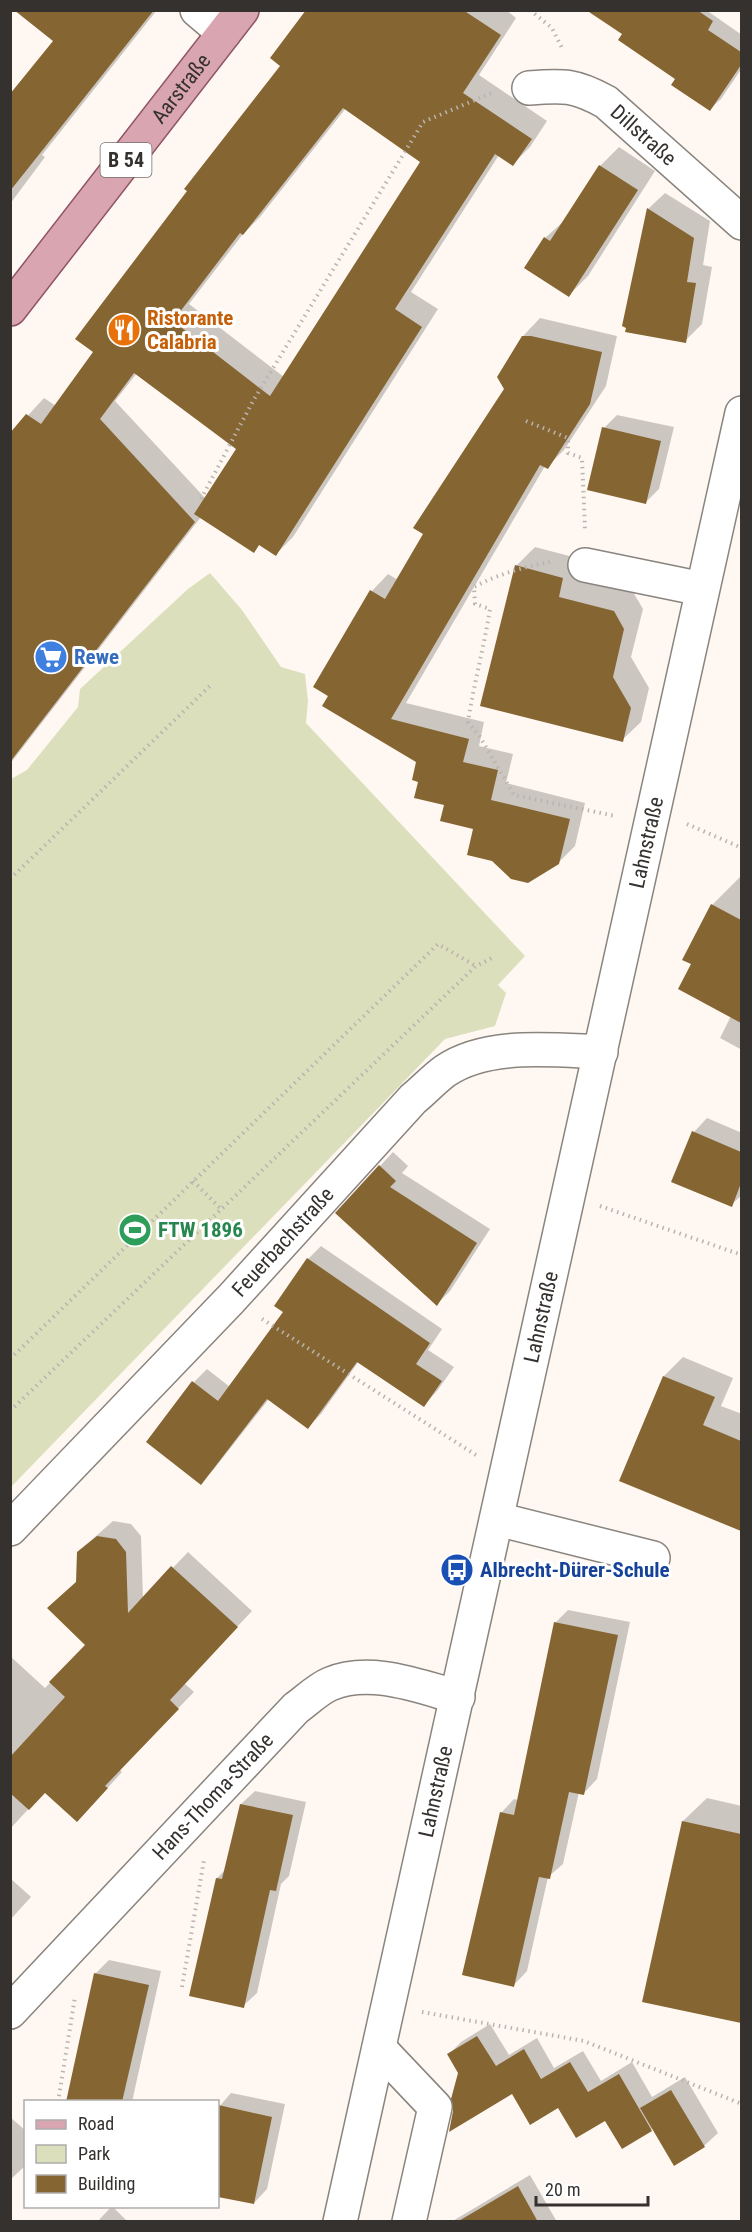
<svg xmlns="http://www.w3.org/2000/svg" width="752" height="2232" viewBox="0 0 752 2232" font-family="'Roboto Condensed',sans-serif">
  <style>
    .green { fill: #dcdfbb }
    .shadow { fill: #0003; fill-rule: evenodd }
    .building { fill: #856532; fill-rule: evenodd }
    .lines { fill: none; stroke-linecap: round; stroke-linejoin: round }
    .minor-casing { stroke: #8a847e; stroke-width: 36 }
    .major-casing { stroke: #8f5562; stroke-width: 36 }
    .path { stroke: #b9b4af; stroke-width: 4; stroke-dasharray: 1.5 4.5; stroke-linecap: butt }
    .minor { stroke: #fff; stroke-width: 33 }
    .major { stroke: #d9a5b1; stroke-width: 33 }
    .labels { text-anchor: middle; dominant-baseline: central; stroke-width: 6; stroke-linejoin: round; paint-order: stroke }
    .shield { fill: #fff; stroke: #716f6d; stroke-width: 1.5 }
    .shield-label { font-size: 20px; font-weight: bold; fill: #34312f }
    .street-label { font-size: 21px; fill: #34312f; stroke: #fff }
    .food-label { font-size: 21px; font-weight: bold; fill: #c56008; stroke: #fff; text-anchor: start }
    .shop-label { font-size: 21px; font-weight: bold; fill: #366cbe; stroke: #fff; text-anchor: start }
    .leisure-label { font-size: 21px; font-weight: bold; fill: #27864d; stroke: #fff; text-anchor: start }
    .transit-label { font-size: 21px; font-weight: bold; fill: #164399; stroke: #fff; text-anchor: start }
  </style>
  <rect width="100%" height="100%" fill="#fff8f2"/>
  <path class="green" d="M210,573L242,610L281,667L305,674L308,701L306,723L525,956L498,985L506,993L495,1026L445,1039L11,1487V779L27,770L78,707L80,689L188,589Z"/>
  <g class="shadow">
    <path d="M16,10H157L42,155L45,157L10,204V97L55,41Z"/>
    <path d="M308,10H506L516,18L479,75L547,121L530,147L513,164L499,155L411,292L438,309L293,537L276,554L260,544L254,551L201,517L10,764V435L44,398L56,406L95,352L282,66ZM346,108L422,161L284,377L189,304L243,234L260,217ZM137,373L238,449L206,499L115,401Z"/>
    <path d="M589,10H706L742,35V68L721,99L710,109L677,78L624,33Z"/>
    <path d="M619,147L655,171L588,276L569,295L545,238L565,220L600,166Z"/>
    <path d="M665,193L710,221L703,265L712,267L702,324L685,341L648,209Z"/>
    <path d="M540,318L617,336L606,386L564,450L547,467L545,466L406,703L484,722L479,746L513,754L506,783L585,803L575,846L558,863L475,828L420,781L418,761L315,687L372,591L388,574L398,580L506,389L499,377L524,335Z"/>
    <path d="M617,415L674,427L659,489L646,502L604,428Z"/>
    <path d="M535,547L581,559L577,579L633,592L643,609L631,657L649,688L641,722L622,740L516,566Z"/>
    <path d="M740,877L742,878V1050L720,1038L731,1016L693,964L712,905Z"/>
    <path d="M707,1118L742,1133V1195L731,1205L694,1132Z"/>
    <path d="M393,1152L408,1166L402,1173L490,1229L450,1291L437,1304L380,1166Z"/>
    <path d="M321,1246L442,1329L428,1350L454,1367L437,1391L424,1405L359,1361L321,1414L308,1427L269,1399L214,1469L201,1483L194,1382L207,1369L230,1387L285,1311L308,1259Z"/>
    <path d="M683,1357L733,1378L721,1406L742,1414V1530L621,1480L664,1376Z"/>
    <path d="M113,1521L131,1524L141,1536L143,1599L188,1552L252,1611L184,1683L194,1692L119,1769L122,1772L92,1805L45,1791L10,1829V1656L45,1688L87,1645L49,1608L78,1581V1552Z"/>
    <path d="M568,1610L630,1622L597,1779L584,1793L579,1792L563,1864L548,1877L527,1971L514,1985L501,1813L514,1799L518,1800L555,1623Z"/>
    <path d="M255,1791L306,1802L289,1876L281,1884L257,1993L243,2006L217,1878L226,1869L241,1804Z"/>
    <path d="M707,1798L742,1806V2022L644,2001L683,1821Z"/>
    <path d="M10,1878L31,1897L10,1920Z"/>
    <path d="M109,1960L161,1971L132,2102H67L96,1973Z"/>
    <path d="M490,2024L509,2055L537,2038L554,2068L583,2051L601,2081L632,2062L652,2097L685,2077L718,2133L704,2146L653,2128L623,2147L606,2119L512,2092L459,2073L449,2054L461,2042Z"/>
    <path d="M231,2093L285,2104L267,2189L254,2203L218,2195V2108Z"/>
    <path d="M10,2117L26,2131V2165L10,2180Z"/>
    <path d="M530,2175L557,2222H451Z"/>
    <path d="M112,2206L128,2222H97Z"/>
  </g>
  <g class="building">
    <path d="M14,10H154L10,191V94L53,41Z"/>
    <path d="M306,10H463L501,35L463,93L532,139L513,166L495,154L395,309L422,327L276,556L259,545L254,553L194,514L236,449L134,373L100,419L195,522L10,762V433L26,414L41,424L93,352L75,339L187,191L184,189L280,66L270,58ZM343,108L420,162L270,396L173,321L240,233L243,235Z"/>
    <path d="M586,10H697L713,21L708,30L741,52V65L710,111L671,85L675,79L618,40L622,34Z"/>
    <path d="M599,165L638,190L569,297L524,268L544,237L550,241Z"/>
    <path d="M647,208L694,238L687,282L696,283L686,343L625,332L626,328L622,326Z"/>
    <path d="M522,336H531L602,352L590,404L548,469L540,465L391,719L469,739L463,762L498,770L491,800L570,819L559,864L528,883L511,879L492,861L467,855L473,829L440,821L444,805L414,798L418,782L412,780L416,762L322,706L328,696L313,687L370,590L385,599L423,534L413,528L504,389L497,377Z"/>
    <path d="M602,427L661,441L646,504L587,490Z"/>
    <path d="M515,565L563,578L559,597L614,611L624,629L613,677L631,708L623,742L480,706Z"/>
    <path d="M711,904L741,920V1023L678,989L691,964L682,960Z"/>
    <path d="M692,1131L741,1152V1183L732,1207L671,1182Z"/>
    <path d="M379,1165L396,1181L390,1187L477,1243L437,1306L335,1213Z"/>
    <path d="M307,1258L430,1343L416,1364L442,1381L424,1407L357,1362L308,1429L267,1399L201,1485L146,1442L192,1381L218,1401L283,1312L274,1306Z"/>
    <path d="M663,1376L715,1397L703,1425L741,1441V1531L619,1481Z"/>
    <path d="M97,1536L116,1539L126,1552L128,1613L171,1566L238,1627L170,1700L179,1709L105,1786L108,1788L77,1822L45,1793L29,1810L10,1793V1757L65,1697L49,1682L85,1645L47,1608L76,1582L77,1552Z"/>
    <path d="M554,1622L618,1635L584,1795L569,1792L550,1879L539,1877L514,1987L462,1975L500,1812L514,1815Z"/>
    <path d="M240,1804L293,1815L276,1891L270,1890L244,2008L189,1996L216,1878L222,1879Z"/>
    <path d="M682,1821L741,1834V2023L642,2002Z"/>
    <path d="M94,1973L149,1985L122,2102H66Z"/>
    <path d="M477,2036L496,2066L524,2049L541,2079L570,2062L588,2092L619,2074L652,2131L622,2149L605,2121L576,2138L558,2108L530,2125L512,2094L449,2132L453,2111L451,2099L458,2073L447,2054Z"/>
    <path d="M671,2090L705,2147L674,2166L640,2108Z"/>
    <path d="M218,2105L272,2117L254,2204L218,2197Z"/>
    <path d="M518,2186L538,2222H457Z"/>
  </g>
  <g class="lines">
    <g class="minor-casing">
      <g id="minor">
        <path d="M197,10L224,33"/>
        <path id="s1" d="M529,88C564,85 575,85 606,102L742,223"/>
        <path d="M585,565L702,589"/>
        <path d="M497,1519L653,1558"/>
        <path id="s2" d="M10,1529L231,1299L413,1099C424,1090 434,1079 445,1071C487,1042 553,1050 601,1052"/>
        <path id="s3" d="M10,2012L296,1708C306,1701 318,1689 330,1684C370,1667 418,1686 458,1697"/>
        <path d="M379,2048L435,2107L409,2222"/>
        <path id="s4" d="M340,2222L742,413"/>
      </g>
    </g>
    <g class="major-casing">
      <g id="major">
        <path id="s5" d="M10,309L242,10"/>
      </g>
    </g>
    <g class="path">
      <path d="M530,10L552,28L563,50"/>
      <path d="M526,421L568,438V453L582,458L585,529"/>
      <path d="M201,499L253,401L423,122L494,92"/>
      <path d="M550,562C524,567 498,574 474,587L475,604L490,609C484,647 474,683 468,722L480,737L514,795L615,816"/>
      <path d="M687,824L742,848"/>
      <path d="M10,879L212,684"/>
      <path d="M193,1181L221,1209"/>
      <path d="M600,1206L742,1255"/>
      <path d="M262,1319L476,1455"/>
      <path d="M10,1359L438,944L476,966"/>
      <path d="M10,1411L476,966L494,957"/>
      <path d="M182,1987L204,1860"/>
      <path d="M422,2012L584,2041L742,2104"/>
      <path d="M58,2102L75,1997"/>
    </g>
    <use href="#minor" class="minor"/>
    <use href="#major" class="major"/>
  </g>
  <defs>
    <g id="restaurant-disc" transform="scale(1.725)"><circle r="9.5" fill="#e8710a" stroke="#fff"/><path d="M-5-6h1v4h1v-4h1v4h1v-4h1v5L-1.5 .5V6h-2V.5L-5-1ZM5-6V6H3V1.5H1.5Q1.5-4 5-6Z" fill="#fff"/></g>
    <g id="supermarket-disc" transform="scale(1.725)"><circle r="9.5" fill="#3f7fe0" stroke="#fff"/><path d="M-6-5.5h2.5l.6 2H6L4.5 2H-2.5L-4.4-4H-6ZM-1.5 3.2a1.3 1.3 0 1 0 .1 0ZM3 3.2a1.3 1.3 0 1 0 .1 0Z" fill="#fff"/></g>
    <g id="stadium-disc" transform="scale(1.725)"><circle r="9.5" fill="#2e9e5b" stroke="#fff"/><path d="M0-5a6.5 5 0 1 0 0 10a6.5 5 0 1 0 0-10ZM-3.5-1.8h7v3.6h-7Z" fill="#fff"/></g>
    <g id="bus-disc" transform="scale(1.725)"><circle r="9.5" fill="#1a4fb4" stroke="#fff"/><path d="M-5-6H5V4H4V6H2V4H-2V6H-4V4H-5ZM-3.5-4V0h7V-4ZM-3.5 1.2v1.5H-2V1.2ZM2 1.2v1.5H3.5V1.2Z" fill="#fff"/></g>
  </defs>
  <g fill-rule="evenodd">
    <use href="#restaurant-disc" x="124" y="330"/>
    <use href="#supermarket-disc" x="51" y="657"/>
    <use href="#stadium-disc" x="135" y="1230"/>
    <use href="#bus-disc" x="457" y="1570"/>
  </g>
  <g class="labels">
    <rect class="shield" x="100.5" y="143" width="51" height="34" rx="4.5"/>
    <g class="shield-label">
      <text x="126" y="160">B 54</text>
    </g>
    <g class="street-label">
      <text stroke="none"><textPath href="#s5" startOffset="279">Aarstraße</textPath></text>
      <text stroke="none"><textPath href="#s1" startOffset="130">Dillstraße</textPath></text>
      <text stroke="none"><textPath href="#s4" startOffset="1413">Lahnstraße</textPath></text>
      <text stroke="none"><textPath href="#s2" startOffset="396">Feuerbachstraße</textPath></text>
      <text stroke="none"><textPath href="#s4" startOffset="927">Lahnstraße</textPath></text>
      <text stroke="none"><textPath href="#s4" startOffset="441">Lahnstraße</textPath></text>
      <text stroke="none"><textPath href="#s3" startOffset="296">Hans-Thoma-Straße</textPath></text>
    </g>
    <g class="food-label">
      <text x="147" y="318">Ristorante<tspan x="147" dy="24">Calabria</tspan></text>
    </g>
    <g class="shop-label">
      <text x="74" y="657">Rewe</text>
    </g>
    <g class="leisure-label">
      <text x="158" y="1230">FTW 1896</text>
    </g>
    <g class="transit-label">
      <text x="480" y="1570">Albrecht-Dürer-Schule</text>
    </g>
  </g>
  <rect width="752" height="2232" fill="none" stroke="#34312f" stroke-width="24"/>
  <rect x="24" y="2100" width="195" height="108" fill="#ffffff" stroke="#aeadac" stroke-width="1.5"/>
  <rect x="36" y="2120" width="30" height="9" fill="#d9a5b1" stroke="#aeadac" stroke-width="1.5"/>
  <text x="78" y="2130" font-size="18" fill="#34312f">Road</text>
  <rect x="36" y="2145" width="30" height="18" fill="#dcdfbb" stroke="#aeadac" stroke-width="1.5"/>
  <text x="78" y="2160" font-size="18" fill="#34312f">Park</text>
  <rect x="36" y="2175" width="30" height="18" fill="#856532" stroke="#aeadac" stroke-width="1.5"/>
  <text x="78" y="2190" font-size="18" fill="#34312f">Building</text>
  <path d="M536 2196v9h112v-9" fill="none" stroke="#34312f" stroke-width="3"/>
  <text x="545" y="2196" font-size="18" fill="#34312f" stroke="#ffffff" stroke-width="4.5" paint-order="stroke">20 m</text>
</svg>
